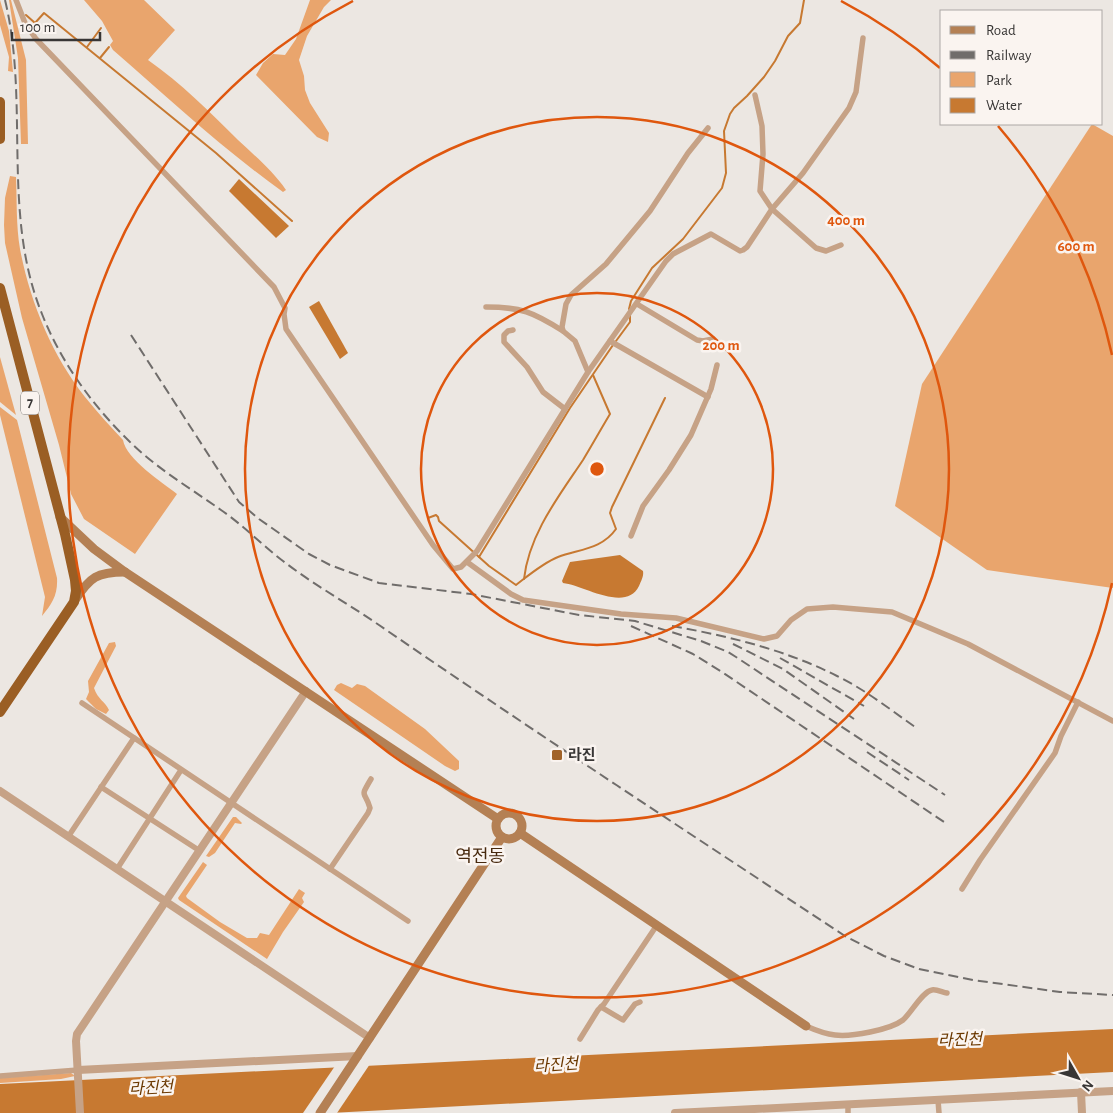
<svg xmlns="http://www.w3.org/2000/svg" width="1113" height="1113" viewBox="0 0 1113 1113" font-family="'Alegreya Sans','Noto Sans KR',sans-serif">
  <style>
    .green { fill: #e9a56d }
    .water { fill: #c77931 }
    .pier { fill: #ece7e2 }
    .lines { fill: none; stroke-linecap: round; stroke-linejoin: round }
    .stream { stroke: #c77931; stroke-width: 2 }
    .minor { stroke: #c6a286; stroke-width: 5.5 }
    .tertiary { stroke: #c6a286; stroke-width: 8 }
    .secondary { stroke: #b48054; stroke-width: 9 }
    .trunk { stroke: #9a5e24; stroke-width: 10 }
    .rail { stroke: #706d6b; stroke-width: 2; stroke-dasharray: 10 5; stroke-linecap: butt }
    .ring { fill: none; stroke: #df570e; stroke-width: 2.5 }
    .poi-dot { fill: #a16329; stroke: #faf4f0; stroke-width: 2 }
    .labels { text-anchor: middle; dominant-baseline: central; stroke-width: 5; stroke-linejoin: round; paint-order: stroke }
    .shield { fill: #faf4f0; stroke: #726f6d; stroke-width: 1 }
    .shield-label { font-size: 14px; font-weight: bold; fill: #383635 }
    .poi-label { font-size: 15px; font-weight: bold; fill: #383635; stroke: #faf4f0; text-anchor: start }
    .water-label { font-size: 16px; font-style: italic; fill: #6b3800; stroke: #faf4f0 }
    .quarter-label { font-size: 18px; fill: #47290e; stroke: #faf4f0 }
    .centre { fill: #df570e; stroke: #faf4f0; stroke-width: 2.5 }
    .ring-label { font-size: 15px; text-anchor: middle; font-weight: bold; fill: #df570e; stroke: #faf4f0; stroke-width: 5; stroke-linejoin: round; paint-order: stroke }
  </style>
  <rect width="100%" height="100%" fill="#ece7e2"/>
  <g class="green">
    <path d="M0,0L9,31L13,72L8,71L9,57L0,25Z"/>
    <path d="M9,0H11L26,60L28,144H21L18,58Z"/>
    <path d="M84,0H144L175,30L148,60C181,83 210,112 238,140C255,156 273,171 286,190L283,192C223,149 168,98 113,50L110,45L113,41L102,21Z"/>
    <path d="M310,0H331L324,7L307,36L299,60L304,76L305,90L310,103L329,133L328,142L317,137L256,75L263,63L273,54L285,55L296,39Z"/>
    <path d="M1092,124L1113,136V588L987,570L895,506L922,384Z"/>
    <path d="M10,176L16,177C17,201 16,225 20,249C30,302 52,355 85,397C97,412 110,426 123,440C126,459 162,482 177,494L135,554L84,519L71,494L59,445L22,318L5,243L4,225L5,198Z"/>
    <path d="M0,357L16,415L0,402Z"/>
    <path d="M0,407L17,420L57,578C58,595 52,604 42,616L45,597L0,415Z"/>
    <path d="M115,642L116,646L94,688C98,700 105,701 109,710L106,714L96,709L86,699L89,692L88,681L109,643Z"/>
    <path d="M341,683L352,688L357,684L365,686L425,729L459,761V769L455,771L445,766L334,690L337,685Z"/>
    <path d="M233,817H236L242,823L241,824L235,823L215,853L209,857L206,856Z"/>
    <path d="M203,862L207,865L186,896L187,898L220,922L247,938H257L260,933L269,935L299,889L305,893L302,898L304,902L283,932L267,959L179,900L178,898Z"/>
    <path d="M71,1073L75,1076L61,1079L0,1083V1078Z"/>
  </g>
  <g class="water">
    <path d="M239,179L289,226L276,238L229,191Z"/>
    <path d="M319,301L348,353L340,359L309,307Z"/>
    <path d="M620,555L643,571C644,576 641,581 639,586C626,613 583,585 563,583L562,581L570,562Z"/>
    <path d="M1113,1029V1072L330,1113H0V1084Z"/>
  </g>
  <path class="pier" d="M370,1064L337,1113H303L335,1066Z"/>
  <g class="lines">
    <g class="stream">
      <path d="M26,15L35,23L44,13L216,153L292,221"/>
      <path d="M87,47L101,28"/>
      <path d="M100,58L109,47"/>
      <path d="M629,309L631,301L652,268L683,239L722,188L726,173L724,131L730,114L734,108L747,96L764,77L775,61L788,36L800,23L804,0"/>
      <path d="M616,341L630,322V314"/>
      <path d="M428,518L436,515L438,517L439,521L489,566L516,585C529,575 543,563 558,557C580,549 602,549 616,529L610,513L612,507L665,398"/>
      <path d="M479,557L570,408L613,345"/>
      <path d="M524,579C529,534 559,496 583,460C592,445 601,429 610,414L593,375"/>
    </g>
    <g class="minor">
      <path d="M16,0L25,23L36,39L274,287L285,308L284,314L286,329L433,545L453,569L461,567L477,551L588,372L666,261L673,254L711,234L740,251L743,250L747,247L772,209L803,173L849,108L856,92L863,38"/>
      <path d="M755,95L762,126L763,154L760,191L772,209L816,248L826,251L841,245"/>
      <path d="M637,304L697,340L703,341L713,339"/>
      <path d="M486,307C521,307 533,312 563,331"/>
      <path d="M513,330L508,331L504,335V342L527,367L543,392L565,409"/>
      <path d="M610,341L708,397"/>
      <path d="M588,372L575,341L563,331L562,327L566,304L571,295L606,264L650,211L688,153L708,128"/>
      <path d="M631,536L643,506L669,470L691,435L711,389L717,365"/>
      <path d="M467,562L511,594L523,600L621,614L676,618L764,639L777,636L791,620L807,609L833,607L892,612L968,644L1113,721"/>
      <path d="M82,703L408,921"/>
      <path d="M101,787L200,851"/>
      <path d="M68,837L134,738"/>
      <path d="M117,869L181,770"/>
      <path d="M330,869L368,813L370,808C365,790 359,799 371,779"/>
      <path d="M962,889L980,860L1055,753L1061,736L1078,702"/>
      <path d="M601,1007L623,1020L635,1004L640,1002"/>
      <path d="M806,1026C815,1030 825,1034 835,1035C851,1037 890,1030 903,1020C911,1013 923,991 932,990C936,989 942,992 947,993"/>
      <path d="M580,1039L598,1010L604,1004L657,925"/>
      <path d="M0,1076L78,1070"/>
      <path d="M938,1100L939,1113"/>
      <path d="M848,1104V1113"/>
    </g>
    <g class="tertiary">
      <path d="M0,791L370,1038"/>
      <path d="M78,1070L358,1056"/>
      <path d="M1081,1092L1082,1113"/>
      <path d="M80,1113L76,1041L77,1034L306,691"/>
      <path d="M675,1113L1113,1091"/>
    </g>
    <g class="secondary">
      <path d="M60,517L94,549L125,572L498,819"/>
      <path d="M75,600C90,577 97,572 125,572"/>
      <circle cx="509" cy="826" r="13"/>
      <path d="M520,833L806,1026"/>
      <path d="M320,1113L502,837"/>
    </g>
    <g class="trunk">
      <path d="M0,102V139"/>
      <path d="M0,288L65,534L75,580L76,591L74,602L0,712"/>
    </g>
    <g class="rail">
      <path d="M5,0C30,103 1,213 42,314C61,362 92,405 129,441C156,468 190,488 221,510C243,525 262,545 283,561C314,585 347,603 379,625C533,731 689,833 845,936L884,956L919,969L973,980L1060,992L1113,995"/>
      <path d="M131,335L239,502L259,519L309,554L330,565L379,583L471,594L579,615L635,621L701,641L728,652L736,657L945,795"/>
      <path d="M631,626L693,654L722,672L944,822"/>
      <path d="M672,626C728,636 786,650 837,676C866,690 892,711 918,729"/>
      <path d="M733,644L783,669L854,719"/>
      <path d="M780,658L864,706"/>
      <path d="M867,752L909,780"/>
    </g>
  </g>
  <g class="ring">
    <circle cx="597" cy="469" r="176"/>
    <circle cx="597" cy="469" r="352"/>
    <path d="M1112 583A528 528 0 1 1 353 1M841 1A528 528 0 0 1 940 68M998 126A528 528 0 0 1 1112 355"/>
  </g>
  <rect class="poi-dot" x="551" y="749" width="12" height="12" rx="2.5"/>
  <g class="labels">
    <rect class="shield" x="21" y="391.5" width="18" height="23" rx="4"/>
    <g class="shield-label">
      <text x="30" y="403">7</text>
    </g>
    <g class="poi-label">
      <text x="568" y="755">라진</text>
    </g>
    <g class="water-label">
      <text transform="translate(960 1040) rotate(-2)">라진천</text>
      <text transform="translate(556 1065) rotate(-4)">라진천</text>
      <text transform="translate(151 1088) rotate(-3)">라진천</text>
    </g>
    <g class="quarter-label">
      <text x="480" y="857">역전동</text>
    </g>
  </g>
  <circle cx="597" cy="469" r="8" class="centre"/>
  <g class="ring-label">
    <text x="846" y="225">400 m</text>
    <text x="1076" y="251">600 m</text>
    <text x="721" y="350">200 m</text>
  </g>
  <rect x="940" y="10" width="162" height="115" fill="#faf4f0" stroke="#aca8a5"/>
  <rect x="950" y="26" width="25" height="8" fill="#b48054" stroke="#aca8a5"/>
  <text x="986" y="35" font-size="15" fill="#383635">Road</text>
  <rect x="950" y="51" width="25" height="8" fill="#706d6b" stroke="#aca8a5"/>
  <text x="986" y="60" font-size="15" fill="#383635">Railway</text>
  <rect x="950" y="72" width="25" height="15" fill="#e9a56d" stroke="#aca8a5"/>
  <text x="986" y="85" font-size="15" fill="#383635">Park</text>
  <rect x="950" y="98" width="25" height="15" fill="#c77931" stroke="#aca8a5"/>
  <text x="986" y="110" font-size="15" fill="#383635">Water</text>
  <g transform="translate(1078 1078) rotate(129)" stroke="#faf4f0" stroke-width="4" paint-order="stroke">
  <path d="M0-4L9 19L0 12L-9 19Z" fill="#383635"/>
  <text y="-8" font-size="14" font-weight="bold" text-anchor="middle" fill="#383635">N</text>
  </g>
  <path d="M12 32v8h88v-8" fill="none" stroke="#383635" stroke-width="2.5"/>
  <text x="20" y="32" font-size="15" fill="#383635" stroke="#faf4f0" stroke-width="4" paint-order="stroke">100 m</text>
</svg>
